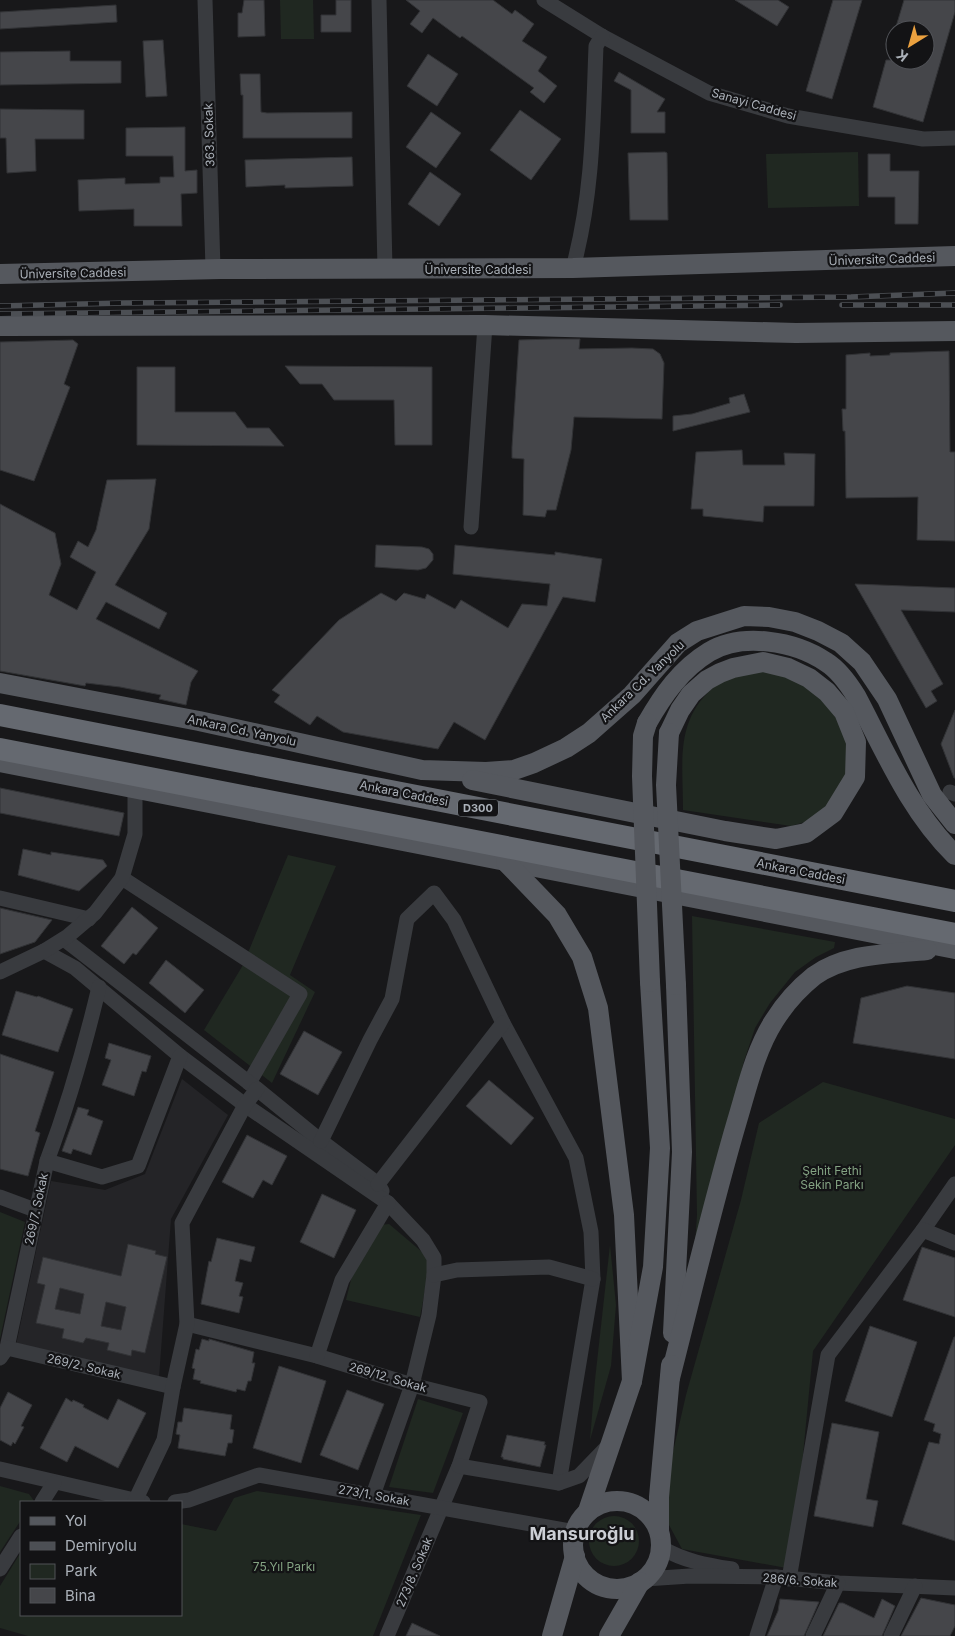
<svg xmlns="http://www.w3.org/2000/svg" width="955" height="1636" viewBox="0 0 955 1636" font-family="Inter,sans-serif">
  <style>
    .built { fill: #242427 }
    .green { fill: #202821 }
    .building { fill: #45464a; stroke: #323336; fill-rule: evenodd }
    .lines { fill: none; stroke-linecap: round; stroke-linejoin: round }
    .minor { stroke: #393b3f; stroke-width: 15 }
    .major { stroke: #55585e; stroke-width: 20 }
    .highway { stroke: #656970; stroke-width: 22 }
    .rail-casing { stroke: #4c4f54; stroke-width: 5.5 }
    .rail { stroke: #131315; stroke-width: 4; stroke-dasharray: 11; stroke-linecap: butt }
    .major-bridge { stroke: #55585e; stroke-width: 20 }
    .labels { text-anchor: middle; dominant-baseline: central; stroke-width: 4.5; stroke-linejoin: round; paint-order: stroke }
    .shield { fill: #131315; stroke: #7d8288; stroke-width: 1 }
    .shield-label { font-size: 11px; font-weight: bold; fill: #abb1b9 }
    .street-label { font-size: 12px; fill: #abb1b9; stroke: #131315 }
    .park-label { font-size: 12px; fill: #84a383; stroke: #131315 }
    .district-label { font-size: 18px; font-weight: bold; fill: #cccfd5; stroke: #131315 }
  </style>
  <rect width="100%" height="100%" fill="#18181a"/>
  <path class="built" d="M182,1079L228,1115L171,1219L159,1377L16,1345L51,1181L105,1190L145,1174Z"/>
  <g class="green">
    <path d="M280,0H313L314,39H281Z"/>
    <path d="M858,152L859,206L768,208L766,154Z"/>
    <path d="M755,669L779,671L828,701L843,731L851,755L847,777L835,799L812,820L791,826L683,810C683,760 674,717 719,683C728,676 744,673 755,669Z"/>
    <path d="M288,855L336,866L290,975L315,992L272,1083L204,1030L243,965Z"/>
    <path d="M692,916L835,942L834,948L816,957L795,972L770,1003L755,1028L744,1061L693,1273L697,1215Z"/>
    <path d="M823,1082L955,1119V1145L813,1351L792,1569L682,1549L669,1525L667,1478L686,1395L741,1200L759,1123Z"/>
    <path d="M0,1212L25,1222L0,1339Z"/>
    <path d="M389,1224L428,1257V1274L420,1317L346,1300L352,1276L380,1225Z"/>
    <path d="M610,1245L616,1305L611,1366L590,1440L595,1380Z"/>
    <path d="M418,1399L463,1413L433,1493L389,1487Z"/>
    <path d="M0,1486L29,1494L34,1501L21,1502V1520L0,1552Z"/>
    <path d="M257,1491L421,1515L373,1636H28L0,1628V1586L21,1552V1615H181V1524L216,1531L234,1498Z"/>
    <circle cx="614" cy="1541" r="25"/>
  </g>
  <g class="building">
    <path d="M244,0H264L265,36L238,37V13H242Z"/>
    <path d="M336,0H351V32H321V15H336Z"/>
    <path d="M406,0H493L512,14L515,10L534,24L522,41L547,57L538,71L557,86L544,103L530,92L534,88L462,36L460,38L433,18L422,33L410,24L420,11Z"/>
    <path d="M735,0H778L789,7L777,26Z"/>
    <path d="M833,0H862L832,99L806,91Z"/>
    <path d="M904,0H955V12L923,122L873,107L886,60H925V30H895Z"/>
    <path d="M116,5L117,22L0,29V12Z"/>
    <path d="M163,40L167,96L146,97L143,41Z"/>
    <path d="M70,51V61H121V83L0,85V52Z"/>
    <path d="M428,54L458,74L437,106L407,86Z"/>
    <path d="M619,72L665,99L657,112H665V133H631V90L614,81Z"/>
    <path d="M240,74H260L261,112L267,113L352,112V138H243V95H241Z"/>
    <path d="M0,109L84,110V139H35L36,171L7,173L6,138H0Z"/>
    <path d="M520,110L561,139L531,180L490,150Z"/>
    <path d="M431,112L461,133L436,168L406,147Z"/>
    <path d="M185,127V171L197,170V193L181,194L182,226H134V209L79,211L78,180L125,178V184L160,183V177H174L173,156H126V128Z"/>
    <path d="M665,152L667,153L668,220H630L628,153Z"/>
    <path d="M868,154H890V171H919L918,224H895V197H868Z"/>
    <path d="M352,157L353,186L285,188V185L246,187L245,160Z"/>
    <path d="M430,172L461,194L439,226L408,204Z"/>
    <path d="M552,339H580L579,349L632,348L653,349L660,354L664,363L662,419L574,417L571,450L556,510H547L545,517L523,515L524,459L512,458V447L519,340Z"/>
    <path d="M73,340L78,344L64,384L70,387L34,481L0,470V342Z"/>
    <path d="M949,351L950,452H955V541L917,540L918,497L846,498L845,431H843L842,409H846V355L870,353V356L890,355V353Z"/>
    <path d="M285,366L432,367V445H395L394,400H334L322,384H300Z"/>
    <path d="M137,367H175V412H235L247,428H269L284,446L137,445Z"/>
    <path d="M744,394L750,412L673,431V416L692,414L730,403L729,398Z"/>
    <path d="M742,450L743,465H785L784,453L815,454L814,506H764L763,522L703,516V509H691L696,452Z"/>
    <path d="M156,479L149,529L115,585L167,613L159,629L106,602L96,619L198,671L191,682L186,705L159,699L161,695L120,687L86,683L85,686L0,671V504L55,533L61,564L49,595L77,610L96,572L70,557L78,541L88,547L96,530L107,480Z"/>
    <path d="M376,545L422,547L429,549L433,554V560L426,568L418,570L375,567Z"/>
    <path d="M455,545L555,555V552L602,559L595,602L563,597L485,740L454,722L438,749L343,732L317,716L310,725L274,702L280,695L272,690L339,620L381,593L396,601L404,593L425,599L427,594L455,609L461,600L508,628L522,604L547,606L550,584L453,574Z"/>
    <path d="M855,584L955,588V612L901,610L943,684L931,691L937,701L926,708Z"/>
    <path d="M955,710V778H954L941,744Z"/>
    <path d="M0,788L124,813L119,836L0,813Z"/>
    <path d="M23,849L51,855V852L103,860L107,866L79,891L18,875Z"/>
    <path d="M132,907L158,928L136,955L133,953L124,964L101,946Z"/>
    <path d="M0,908L52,920L35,942L0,954Z"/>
    <path d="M166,960L204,990L185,1013L149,983Z"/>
    <path d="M907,986L955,993V1059L853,1043L861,998Z"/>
    <path d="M16,991L37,997L38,996L73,1009L58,1052L2,1035Z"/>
    <path d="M304,1031L342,1052L318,1095L280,1074Z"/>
    <path d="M109,1043L151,1056L146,1072L142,1071L134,1096L102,1085L111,1060L105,1058Z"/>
    <path d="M0,1054L54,1072L35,1131L40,1133L28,1176L0,1169Z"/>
    <path d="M489,1080L534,1118L511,1145L466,1106Z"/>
    <path d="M78,1107L89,1110L87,1115L103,1121L91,1155L73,1149L71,1154L62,1151Z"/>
    <path d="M247,1135L287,1156L272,1185L263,1180L253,1198L222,1182Z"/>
    <path d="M322,1194L356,1210L334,1258L300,1242Z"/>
    <path d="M217,1238L255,1247L251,1262L240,1259L235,1281L243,1283L239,1296L243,1297L239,1313L201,1304L209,1261L211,1262Z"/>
    <path d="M128,1244L156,1251L155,1254L167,1257L145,1353L132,1350L131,1356L107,1350L109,1343L86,1338L83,1343L62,1338L64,1329L36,1323L45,1285L37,1283L43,1257L121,1276ZM60,1288L84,1294L80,1314L55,1309ZM106,1302L126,1307L121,1330L101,1326Z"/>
    <path d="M922,1247L955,1258V1317L903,1300Z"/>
    <path d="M870,1326L917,1342L892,1417L845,1401Z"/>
    <path d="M954,1337H955V1541L902,1524L929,1442L939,1444L941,1434L933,1431L935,1424L924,1420Z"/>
    <path d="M202,1339L209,1341V1339L254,1352L252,1363H255L251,1381H248L245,1391L237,1389L236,1392L200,1383L201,1381L193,1379L195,1369L192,1368L196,1349L199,1350Z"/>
    <path d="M279,1366L326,1381L301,1463L253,1448Z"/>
    <path d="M347,1390L384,1404L358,1470L320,1455Z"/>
    <path d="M8,1392L32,1405L21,1426L24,1427L15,1444L13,1442L11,1446L0,1440V1408Z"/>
    <path d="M66,1398L72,1402L73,1400L84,1405L83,1407L108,1420L118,1399L146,1413L118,1468L75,1446L67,1462L40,1448Z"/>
    <path d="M184,1408L232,1415L230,1429L234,1430L232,1443H228L225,1456L178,1448L180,1435L176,1434L178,1422H182Z"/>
    <path d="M832,1423L879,1432L866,1499L878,1501L873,1527L814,1516Z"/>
    <path d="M507,1435L545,1442L544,1445H546L540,1467L503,1459V1457H501Z"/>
    <path d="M921,1598L955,1605V1626L950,1636H901Z"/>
    <path d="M780,1599L819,1602L804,1636H767L778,1611Z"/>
    <path d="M882,1599L895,1606L882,1636H823L839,1603H843L874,1618Z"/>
    <path d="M412,1623L440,1636H406Z"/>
  </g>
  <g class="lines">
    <g class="minor">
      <path d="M205,0L213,269"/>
      <path d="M379,0L385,269"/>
      <path d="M544,0L602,36L709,93L788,116L923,139L955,138"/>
      <path d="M573,268C593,194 593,123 596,46L602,36"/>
      <path d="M471,527L485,325"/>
      <path d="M950,792L955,794"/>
      <path d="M122,878L300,994L249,1083"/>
      <path d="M0,898L89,919"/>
      <path d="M64,939L257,1089L321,1141L378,1184L382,1191"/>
      <path d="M44,951L75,968L180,1056L245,1105L388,1203L423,1240L434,1258V1275L429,1315L412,1385L373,1495"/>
      <path d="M0,972L44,951L68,936L95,913L122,878L135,834V788"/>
      <path d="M321,1141L370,1040L392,999L407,919L434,893L454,920L503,1023L576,1158L591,1232L593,1279L559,1483"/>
      <path d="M47,1161C68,1105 85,1046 99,987"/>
      <path d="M378,1184L503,1023"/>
      <path d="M0,1197L35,1210"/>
      <path d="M923,1230L955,1184"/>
      <path d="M434,1275L457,1270L549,1267L593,1279"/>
      <path d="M187,1324L317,1356L412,1385L480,1402L459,1466L387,1636"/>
      <path d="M7,1348L47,1161L102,1177L138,1166L180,1056"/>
      <path d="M317,1356L342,1280L388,1203"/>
      <path d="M0,1358L7,1348L173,1387"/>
      <path d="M459,1466L559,1483L579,1476L608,1446"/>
      <path d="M0,1469L143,1502"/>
      <path d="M135,1501L164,1440L173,1387L187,1324L182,1223L245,1105L257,1089"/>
      <path d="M42,1502L54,1483"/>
      <path d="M175,1502L189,1500L259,1475L575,1532"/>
      <path d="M662,1548C684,1561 707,1565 732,1569"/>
      <path d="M0,1569L21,1536"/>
      <path d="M645,1579L690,1576L776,1577L838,1583L955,1588"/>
      <path d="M789,1579L828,1355L923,1230L955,1243"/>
      <path d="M757,1636L776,1577"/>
      <path d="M813,1636L838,1583"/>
      <path d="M891,1636L915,1586"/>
    </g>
    <g class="major">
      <path d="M0,274L221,269L573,268L955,256"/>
      <path d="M0,326L485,325L796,333L955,331"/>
      <path d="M0,683L199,721L422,770L486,772L514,770L534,763L566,748L589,733L632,695L678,643L697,631L744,616L769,617L795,622L818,631L841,643L862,662L887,699L932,795L955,824"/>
      <path d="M647,723C663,695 681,669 709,652C742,632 795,641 826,662C839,670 848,683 856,696C885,751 910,811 955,855"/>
      <path d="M0,762L955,949"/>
      <path d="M472,780L725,831L776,839L806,833L833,813L855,777L856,742L844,712L827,692L809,678L788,668L763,662L733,668L720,673L707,680L691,694L680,710L669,733"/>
      <path d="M506,862L557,915L582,957L598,1008L624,1215L632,1381"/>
      <path d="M673,1333L682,1152L676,985"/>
      <path d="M670,1378C692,1292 712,1206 737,1121C747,1088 755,1051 774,1021C784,1005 799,988 814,976C846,953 890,954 927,950"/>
      <circle cx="617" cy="1545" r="44"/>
      <path d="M588,1511L632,1381L653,1267L660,1148L650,982"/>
      <path d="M659,1530V1497L671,1365"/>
      <path d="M552,1636L575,1556"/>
      <path d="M609,1636L640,1582"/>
    </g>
    <g class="highway">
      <path d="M0,715L955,901"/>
      <path d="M0,749L955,934"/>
    </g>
    <g class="rail-casing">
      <g id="rail">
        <path d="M842,305H955"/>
        <path d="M0,306L124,303L851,297L955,293"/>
        <path d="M0,314L780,305"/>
      </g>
    </g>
    <use href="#rail" class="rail"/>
    <g class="major-bridge">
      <path d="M647,723L643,736L642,776L650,982"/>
      <path d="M669,733L666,785L676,985"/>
    </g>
  </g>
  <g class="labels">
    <rect class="shield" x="458" y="799.5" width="40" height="17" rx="4"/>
    <g class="shield-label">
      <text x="478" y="808">D300</text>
    </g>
    <g class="street-label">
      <text transform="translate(754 104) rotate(16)">Sanayi Caddesi</text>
      <text transform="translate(209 135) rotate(-92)">363. Sokak</text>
      <text transform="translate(882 259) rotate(-2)">Üniversite Caddesi</text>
      <text x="478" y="269">Üniversite Caddesi</text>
      <text transform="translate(73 273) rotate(-1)">Üniversite Caddesi</text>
      <text transform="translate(642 681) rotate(-44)">Ankara Cd. Yanyolu</text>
      <text transform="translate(242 730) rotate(12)">Ankara Cd. Yanyolu</text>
      <text transform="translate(404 793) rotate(11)">Ankara Caddesi</text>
      <text transform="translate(801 871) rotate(11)">Ankara Caddesi</text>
      <text transform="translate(36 1209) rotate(-78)">269/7. Sokak</text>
      <text transform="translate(84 1366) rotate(13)">269/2. Sokak</text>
      <text transform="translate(388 1377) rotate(16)">269/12. Sokak</text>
      <text transform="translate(374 1495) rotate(10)">273/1. Sokak</text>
      <text transform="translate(414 1572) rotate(-67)">273/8. Sokak</text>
      <text transform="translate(800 1580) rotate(4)">286/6. Sokak</text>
    </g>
    <g class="park-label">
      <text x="832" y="1170">Şehit Fethi<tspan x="832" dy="14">Sekin Parkı</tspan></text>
      <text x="284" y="1566">75.Yıl Parkı</text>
    </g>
    <g class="district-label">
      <text x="582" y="1533">Mansuroğlu</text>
    </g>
  </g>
  <rect x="20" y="1501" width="162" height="115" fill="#131315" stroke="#505257"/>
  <rect x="30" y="1517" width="25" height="8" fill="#55585e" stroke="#505257"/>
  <text x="65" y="1526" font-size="15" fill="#abb1b9">Yol</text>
  <rect x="30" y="1542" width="25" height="8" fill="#4c4f54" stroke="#505257"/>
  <text x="65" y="1551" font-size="15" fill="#abb1b9">Demiryolu</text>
  <rect x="30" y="1564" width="25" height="15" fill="#202821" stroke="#505257"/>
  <text x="65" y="1576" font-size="15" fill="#abb1b9">Park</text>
  <rect x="30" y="1588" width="25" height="15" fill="#45464a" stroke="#505257"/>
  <text x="65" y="1601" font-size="15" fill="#abb1b9">Bina</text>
  <g transform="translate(910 45) rotate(217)"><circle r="24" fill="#131315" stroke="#505257"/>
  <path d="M0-4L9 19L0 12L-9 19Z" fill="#eba13f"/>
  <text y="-8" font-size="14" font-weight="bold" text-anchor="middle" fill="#abb1b9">K</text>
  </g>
</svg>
